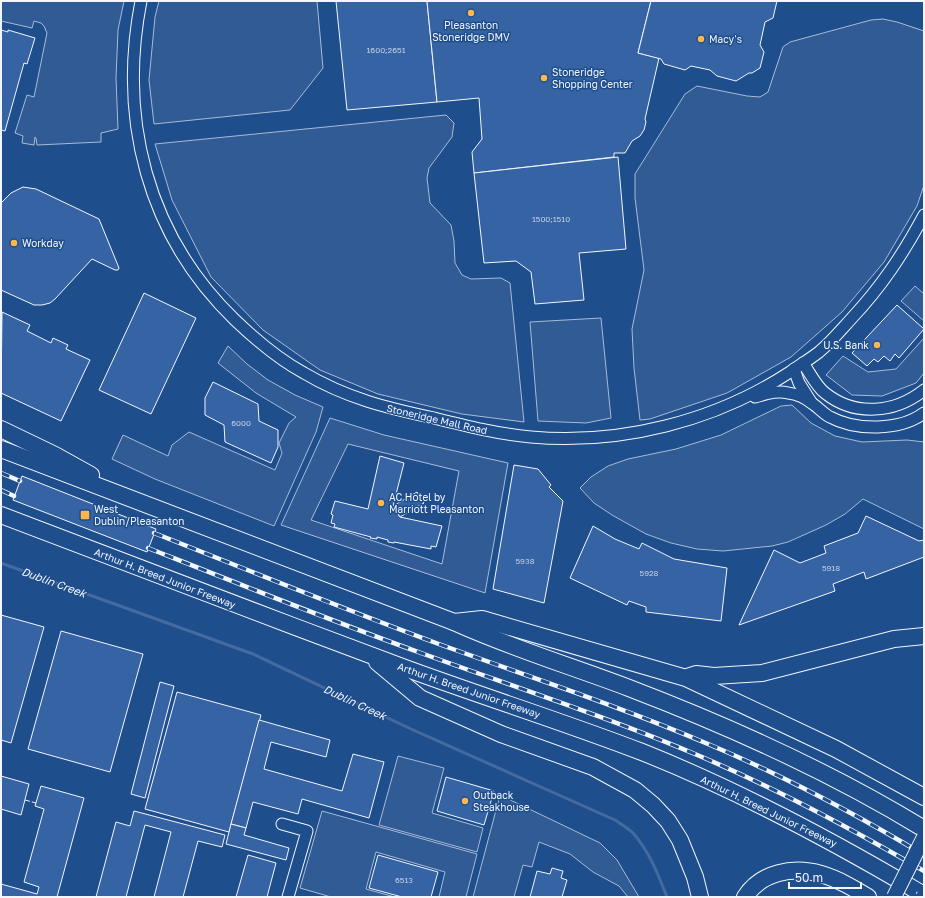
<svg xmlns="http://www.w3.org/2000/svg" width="925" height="898" viewBox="0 0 925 898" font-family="'Golos Text',sans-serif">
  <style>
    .built { fill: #305b95; stroke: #a8bbd7; fill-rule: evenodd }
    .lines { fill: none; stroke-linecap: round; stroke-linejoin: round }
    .stream { stroke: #446ba0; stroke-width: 3 }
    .building { fill: #3563a3; stroke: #f2f6ff }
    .minor-casing { stroke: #f2f6ff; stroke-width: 13 }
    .highway-casing { stroke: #f2f6ff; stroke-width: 18 }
    .minor { stroke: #1f4e8c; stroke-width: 11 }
    .highway { stroke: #1f4e8c; stroke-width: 16 }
    .rail-casing { stroke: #f2f6ff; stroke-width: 4.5 }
    .rail { stroke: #1f4e8c; stroke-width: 3; stroke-dasharray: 9; stroke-linecap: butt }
    .major-bridge-casing { stroke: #f2f6ff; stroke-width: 16; stroke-linecap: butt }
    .major-bridge { stroke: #1f4e8c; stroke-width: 14 }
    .fence { stroke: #f2f6ff; stroke-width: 1; stroke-dasharray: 5 2; stroke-linecap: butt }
    .poi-dot { fill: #ffb74d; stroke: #1f4e8c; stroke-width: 1.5 }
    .labels { text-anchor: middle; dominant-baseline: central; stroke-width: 3; stroke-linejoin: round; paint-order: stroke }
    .number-label { font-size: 8px; fill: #c3d1e8 }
    .poi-label { font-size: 10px; fill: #f2f6ff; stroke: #1f4e8c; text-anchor: start }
    .street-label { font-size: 10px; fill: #f2f6ff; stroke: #1f4e8c }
    .water-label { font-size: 11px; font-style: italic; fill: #f2f6ff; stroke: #1f4e8c }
  </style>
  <rect width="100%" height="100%" fill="#1f4e8c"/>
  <g class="built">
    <path d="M1,1H124L118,30L116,78L118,129L101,133V142L37,145L36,138L35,137L34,145L22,143L23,136L15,133L27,95L34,97L47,33L44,26L41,23L34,21L32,28L1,21Z"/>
    <path d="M159,1H317L323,68L290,110L154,124L149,80L155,17Z"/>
    <path d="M883,19L897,22L924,31V185L917,206L884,262L842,312L791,357L727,393L650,419L640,420L634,368L632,329L644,270L635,198V174L685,94L697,86L747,96L760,97L768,92L783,47L790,42L871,20Z"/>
    <path d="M446,115L454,123L452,137L429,168L427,178L430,203L451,225L454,241L455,263L462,275L471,279L501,278L510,283L524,422L462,414L378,394L320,370L263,330L211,277L172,200L155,144Z"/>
    <path d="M915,286L924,294V321L901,301Z"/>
    <path d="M601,318L611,418L586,423L538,421L530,322Z"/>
    <path d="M924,338V373L916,383L882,396L852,395L826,375L843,356L868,372L896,369Z"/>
    <path d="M228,346L247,364L268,380L295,395L323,407L316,432L274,526L155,479L112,459L123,435L168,456L172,445L189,432L275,470L282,453L279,443L289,423L296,417L256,393L218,363Z"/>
    <path d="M792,405L811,423L835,436L862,442L907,440L924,442V529L863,499L845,514L826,525L788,542L772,546L723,551L697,549L671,543L646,534L612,515L594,503L580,488L591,477L608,466L628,459L676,449L721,435L781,406Z"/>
    <path d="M330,418L384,435L508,463L485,593L281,525ZM348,444L459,471L442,564L311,520Z"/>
    <path d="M398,756L444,768L432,813L483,828L477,852L379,825Z"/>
    <path d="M500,795L600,843L617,860L639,897H628L619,886L593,872L570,854L539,842L532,867L523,865L514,897H473Z"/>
    <path d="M322,811L477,854L466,897H439L445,872L376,852L366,889L395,897H331L300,888Z"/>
  </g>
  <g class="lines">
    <path class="stream" d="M1,563L253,654L411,729L615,820C621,824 628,828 633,833C649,851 658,874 667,897"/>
  </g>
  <g class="building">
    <path d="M336,1H427L437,102L347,110Z"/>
    <path d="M427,1H651L638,53L659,58L645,119L646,122L644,130L640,136L632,141L625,153H614V157L474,173L472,152L482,139L479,98L437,102Z"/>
    <path d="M651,1H777L773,18L765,22L760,45L764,52L760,68L752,73H749L736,81L717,76L710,70L691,66L685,70L664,64L661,59L638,53Z"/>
    <path d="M1,30L8,32V30L35,38L27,64L24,63L5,131L1,130Z"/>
    <path d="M618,157L626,249L579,253L584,300L535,304L531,272L516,261L484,263L474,173Z"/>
    <path d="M23,187L36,189L99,219L119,268L118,270H115L92,259L55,299L50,303L42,305H34L1,290V203L11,193Z"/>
    <path d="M144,293L196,318L151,414L99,390Z"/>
    <path d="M897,305L924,329L899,358L895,354L890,361L884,356L878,362L874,359L867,366L852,353Z"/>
    <path d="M2,312L30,325L27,331L51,343L53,338L68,345L66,349L90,360L61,421L1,393Z"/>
    <path d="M213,382L258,404L259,421L278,430V447L271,463L225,442L224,425L205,415V398Z"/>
    <path d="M380,456L404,463L393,506L400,517L442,526L436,547L431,546V549L394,542V543L388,542V540L377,537V539L370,538L371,537L334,527L335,524L331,523L333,515L331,514L335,501L368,509Z"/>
    <path d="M514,465L538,469L551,485L549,487L563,501L544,603L493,589Z"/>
    <path d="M22,476L156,529L147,552L13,500Z"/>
    <path d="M417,492L424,503L400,517L393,506Z"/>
    <path d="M866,516L919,541L924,540V557L866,579L864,572L833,584L835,591L739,625L774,550L800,563L826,553L824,546L858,533Z"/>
    <path d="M593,526L615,539L639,549L642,543L674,559L727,568L721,621L646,612V607L629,601L627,605L570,578Z"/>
    <path d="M1,615L44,627L11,743L1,740Z"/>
    <path d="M61,631L143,654L110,772L28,749Z"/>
    <path d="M160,682L174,686L145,798L131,794Z"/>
    <path d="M177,692L261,715L229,832L145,809Z"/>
    <path d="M259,720L330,740L326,757L271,742L264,769L342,791L353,754L384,762L369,818L302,799L298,814L253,802L246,828L231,824Z"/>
    <path d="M1,776L29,784L21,815L1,809Z"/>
    <path d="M446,777L494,791L484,825L437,811Z"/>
    <path d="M41,786L84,798L57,897H1V884L37,894L39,887L24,882L44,809L35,806Z"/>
    <path d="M134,811L225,835L222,847L198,841L183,897H154L171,832L145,825L126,897H96L116,822L130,826Z"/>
    <path d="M231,824L246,828L244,835L289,848L286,860L226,844Z"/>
    <path d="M248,855L276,863L267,897H236Z"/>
    <path d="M378,855L438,872L431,897H402L369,888Z"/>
    <path d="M552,868L563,871L561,878L567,880L562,897H530L537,871L550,874Z"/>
  </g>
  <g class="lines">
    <g class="minor-casing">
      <g id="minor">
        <path d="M141,1C118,119 147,235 235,320C256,340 278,359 304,373C346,398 387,408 434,418C466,426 498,434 531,437C621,445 715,421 790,372C800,365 810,359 819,352C831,342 841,330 851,319C882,286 903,254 924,215"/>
        <path d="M803,363C810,373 816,386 825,393C855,417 895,413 924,390"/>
        <path d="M794,369L799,383L811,402"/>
        <path d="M755,397C766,394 777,390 788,393C797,394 807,399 813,404C819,408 824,414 830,417C856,431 900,431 924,413"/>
        <path d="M282,824L307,831L288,897"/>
      </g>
    </g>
    <g class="highway-casing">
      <g id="highway">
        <path d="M1,429L55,455L91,475"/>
        <path d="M1,449L454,622C511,648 571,666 629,688C731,727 831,772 924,829"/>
        <path d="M1,515C136,566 270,618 405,668C484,697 564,722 642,752C740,791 833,841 924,895"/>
        <path d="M454,622L482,619L686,678L836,749L924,797"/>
        <path d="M377,662L420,698L501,734L593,767L635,790L653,805L668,821L680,840L695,877L700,897"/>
        <path d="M687,677L696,674L714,676L762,673L894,639L924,636"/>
        <path d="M745,897C761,872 793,866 821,874C838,879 853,888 868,897"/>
      </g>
    </g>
    <use href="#minor" class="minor"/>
    <use href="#highway" class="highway"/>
    <g class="rail-casing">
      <g id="rail">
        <path d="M1,473L20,481"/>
        <path d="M1,490L14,496"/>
        <path d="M154,533C248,570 341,608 436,643C527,676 619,706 708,744C782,775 854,813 924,855"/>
        <path d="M148,548C239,584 329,620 421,653C515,687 610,718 702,757C779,790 852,829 924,871"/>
      </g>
    </g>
    <use href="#rail" class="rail"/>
    <g class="major-bridge-casing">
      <g id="major-bridge">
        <path d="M894,897L924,837"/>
        <path d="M923,897L924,895"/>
      </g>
    </g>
    <use href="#major-bridge" class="major-bridge"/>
    <path class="fence" d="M25,800L36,803"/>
  </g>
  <g class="poi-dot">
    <circle cx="471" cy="13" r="4"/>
    <circle cx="701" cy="39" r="4"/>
    <circle cx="544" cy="78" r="4"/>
    <circle cx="14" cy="243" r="4"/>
    <circle cx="877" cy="345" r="4"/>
    <circle cx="381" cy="503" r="4"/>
    <rect x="80" y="510" width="10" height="10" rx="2"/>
    <circle cx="465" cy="801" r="4"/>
  </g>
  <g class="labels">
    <g class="number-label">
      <text x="386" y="50">1600;2651</text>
      <text x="551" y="219">1500;1510</text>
      <text x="241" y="423">6000</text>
      <text x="525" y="561">5938</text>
      <text x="831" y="568">5918</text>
      <text x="649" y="573">5928</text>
      <text x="404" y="880">6513</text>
    </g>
    <g class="poi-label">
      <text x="471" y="25" text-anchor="middle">Pleasanton<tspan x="471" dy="12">Stoneridge DMV</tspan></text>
      <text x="709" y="39">Macy's</text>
      <text x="552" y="72">Stoneridge<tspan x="552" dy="12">Shopping Center</tspan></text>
      <text x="22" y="243">Workday</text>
      <text x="869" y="345" text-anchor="end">U.S. Bank</text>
      <text x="389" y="497">AC Hotel by<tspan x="389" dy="12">Marriott Pleasanton</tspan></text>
      <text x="94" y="509">West<tspan x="94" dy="12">Dublin/Pleasanton</tspan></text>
      <text x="473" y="795">Outback<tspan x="473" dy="12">Steakhouse</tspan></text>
    </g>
    <g class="street-label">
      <text transform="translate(437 419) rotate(13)">Stoneridge Mall Road</text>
      <text transform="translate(165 578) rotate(21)">Arthur H. Breed Junior Freeway</text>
      <text transform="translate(469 690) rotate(19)">Arthur H. Breed Junior Freeway</text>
      <text transform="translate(769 811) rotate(26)">Arthur H. Breed Junior Freeway</text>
    </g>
    <g class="water-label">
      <text transform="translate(54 582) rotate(20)">Dublin Creek</text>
      <text transform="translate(355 702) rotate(25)">Dublin Creek</text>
    </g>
  </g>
  <rect width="925" height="898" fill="none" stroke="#f2f6ff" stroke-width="4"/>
  <path d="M789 882v6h72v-6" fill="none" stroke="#f2f6ff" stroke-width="2"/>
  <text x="795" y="882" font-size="12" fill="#f2f6ff" stroke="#1f4e8c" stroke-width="3" paint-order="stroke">50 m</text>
</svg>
